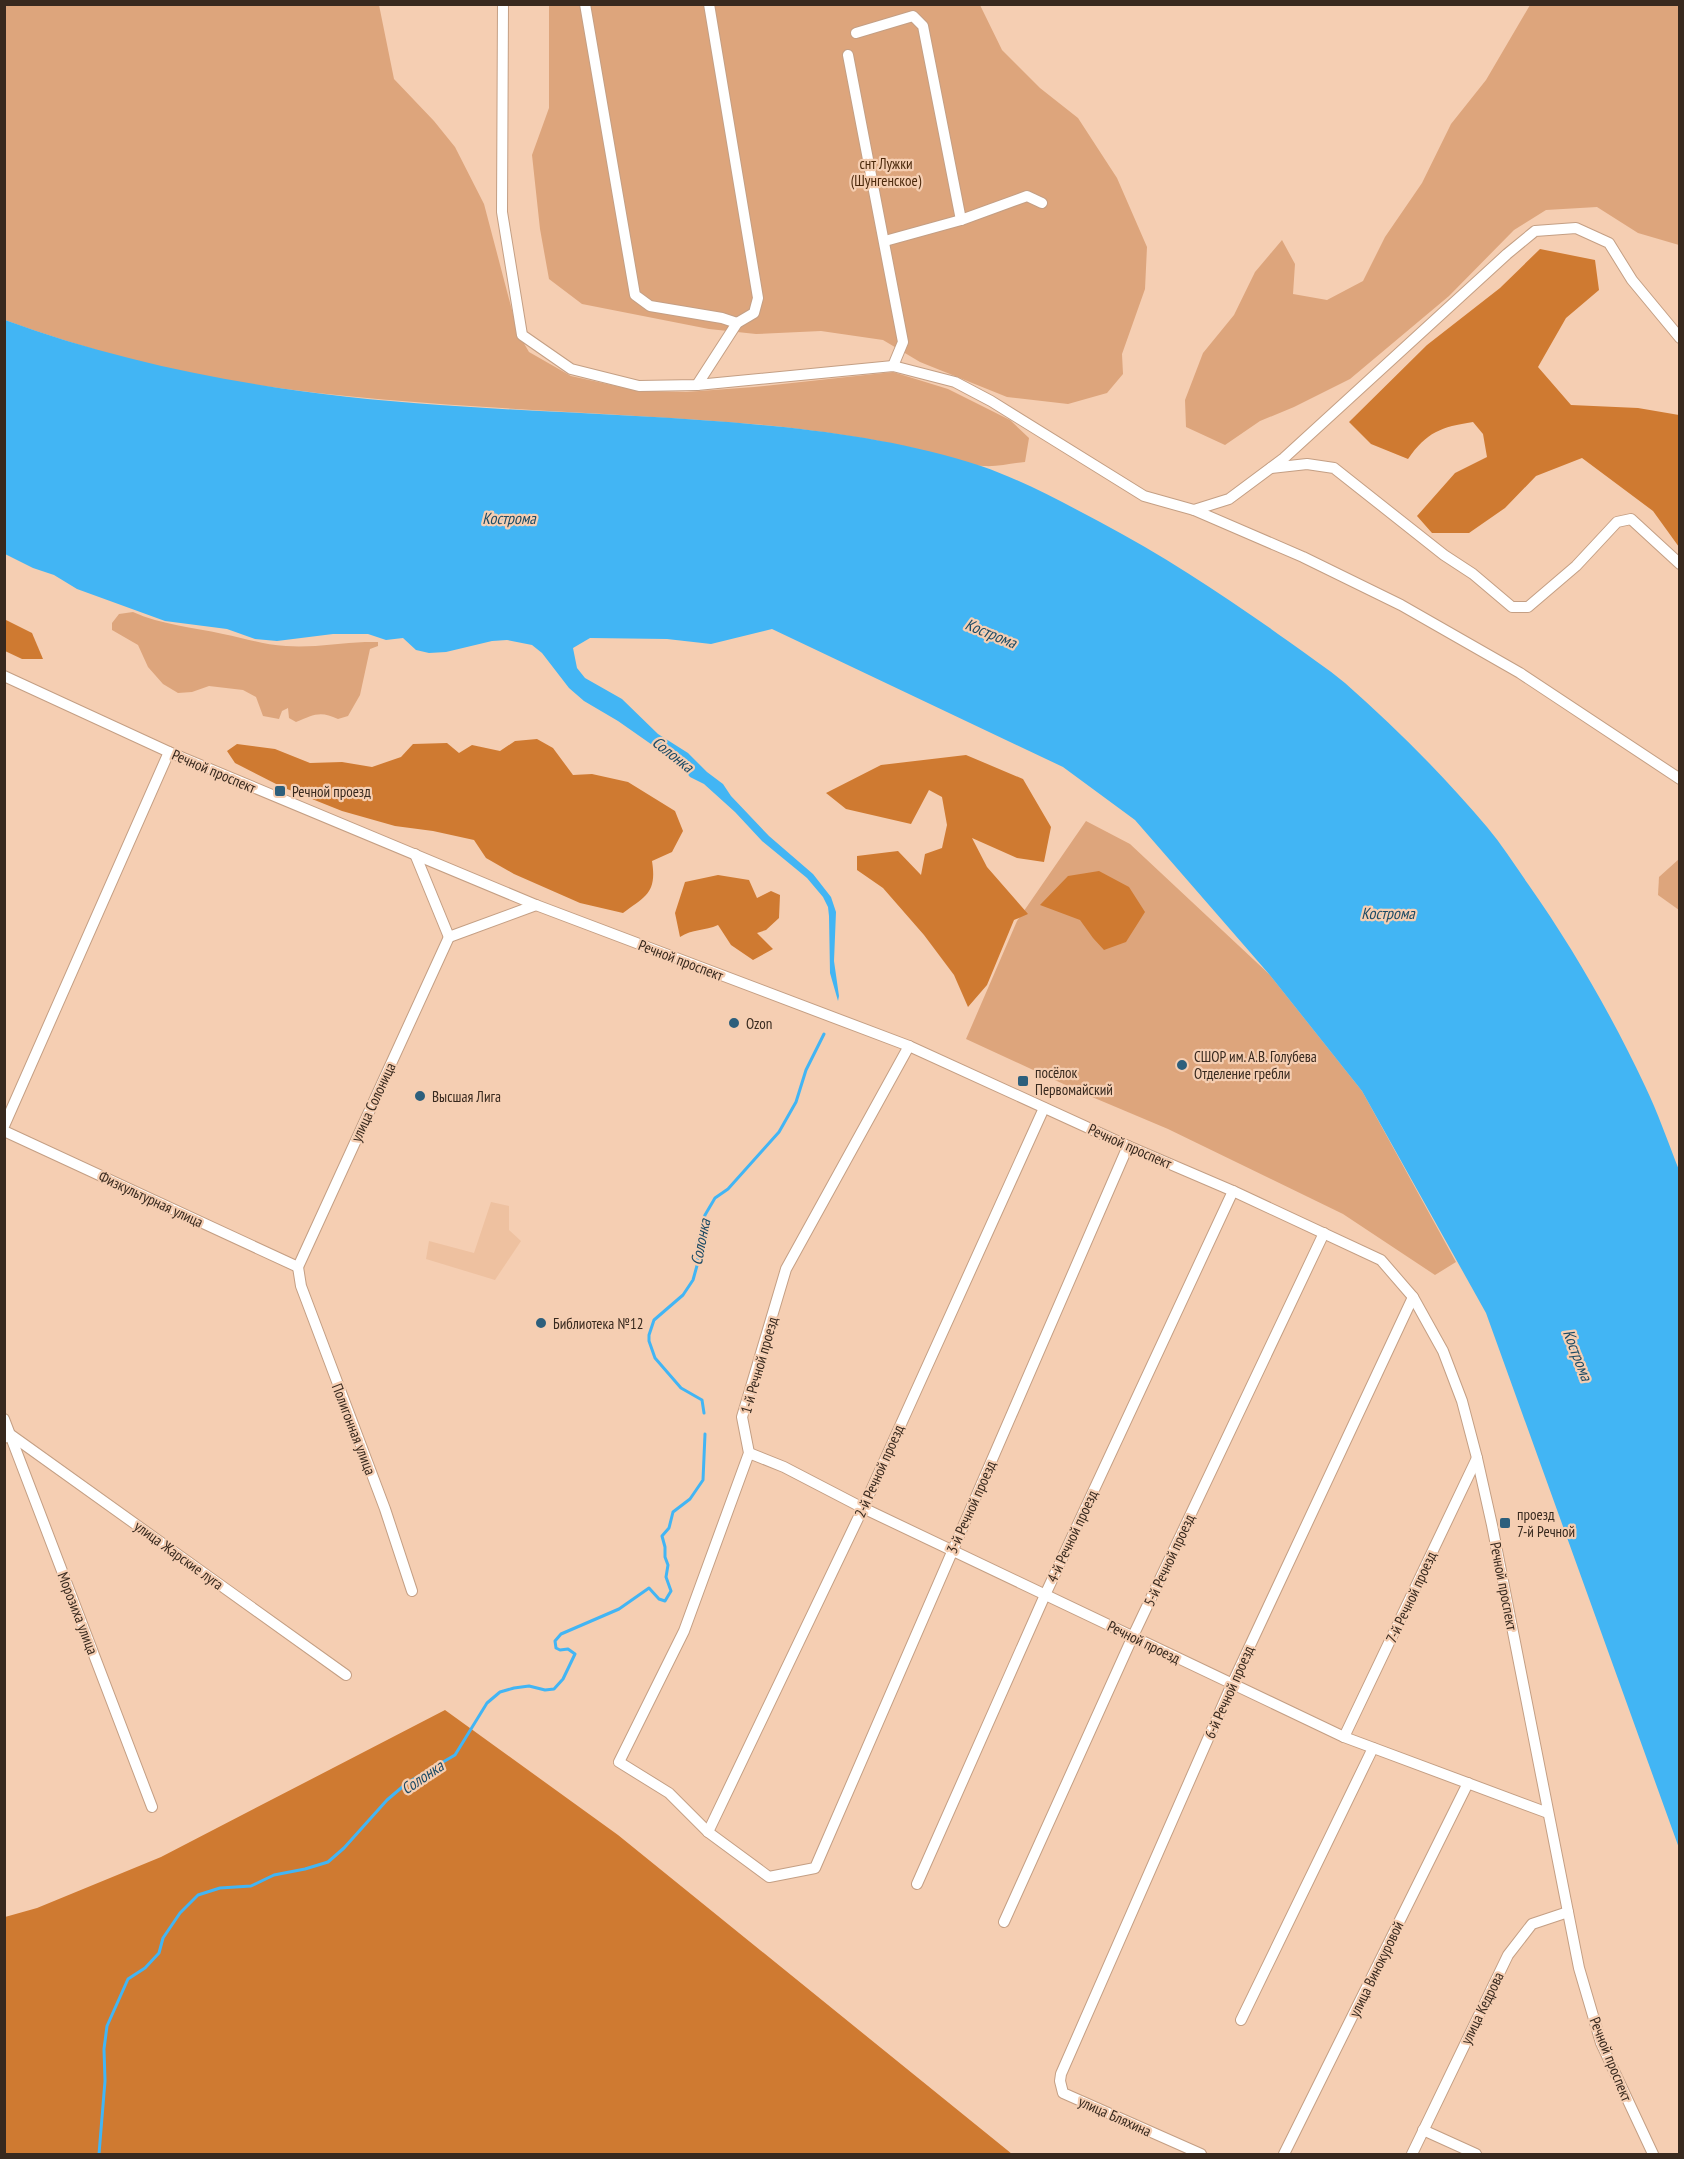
<svg xmlns="http://www.w3.org/2000/svg" width="1684" height="2159" viewBox="0 0 1684 2159" font-family="'PT Sans Narrow',sans-serif">
  <style>
    .built { fill: #eec1a0 }
    .green { fill: #dda57c }
    .forest { fill: #cf7a31 }
    .water { fill: #42b5f4 }
    .lines { fill: none; stroke-linecap: round; stroke-linejoin: round }
    .stream { stroke: #42b5f4; stroke-width: 3 }
    .minor-casing { stroke: #c49f84; stroke-width: 12 }
    .minor { stroke: #fff; stroke-width: 10 }
    .poi-dot { fill: #2d5f7c; stroke: #f5ceb2; stroke-width: 2 }
    .labels { text-anchor: middle; dominant-baseline: central; stroke-width: 4.5; stroke-linejoin: round; paint-order: stroke }
    .park-label { font-size: 15px; fill: #4c290c; stroke: #f5ceb2 }
    .street-label { font-size: 15px; fill: #38291e; stroke: #f5ceb2 }
    .poi-label { font-size: 15px; fill: #38291e; stroke: #f5ceb2; text-anchor: start }
    .water-label { font-size: 16px; font-style: italic; fill: #1c4a64; stroke: #f5ceb2 }
  </style>
  <rect width="100%" height="100%" fill="#f5ceb2"/>
  <path class="built" d="M491,1202L509,1206V1230L521,1241L495,1280L426,1259L429,1241L474,1253Z"/>
  <g class="green">
    <path d="M4,5H379L394,79L434,121L455,147L484,204L518,333L529,352L571,376L639,391L686,392L754,387L893,372L948,389L1010,420L1029,438L1025,462C1012,463 997,467 984,466C965,466 933,453 913,448C868,438 821,431 774,426C602,410 428,410 256,385C171,373 85,349 5,320Z"/>
    <path d="M549,5H980L1002,50L1040,88L1078,118L1117,178L1147,247L1145,289L1122,354L1123,374L1107,393L1068,404L1007,397L920,362L883,340L821,331L756,334L709,329L582,304L549,279L540,229L532,155L549,108Z"/>
    <path d="M1530,5H1679V245L1638,233L1597,207L1546,210L1514,230L1449,296L1350,379L1294,407L1260,421L1225,445L1186,427L1185,400L1203,353L1234,315L1255,272L1282,240L1295,264L1293,294L1327,300L1363,281L1385,237L1422,183L1451,124L1486,80Z"/>
    <path d="M133,612C162,625 192,627 223,634C245,638 263,645 286,646C312,648 340,643 365,642H378V646L370,649L360,695L348,716L338,719C320,710 313,715 296,722L289,718L288,708L282,711L279,719L263,716L256,697L243,690L209,686L192,692L178,693L163,684L148,667L138,645L112,630V623L119,614Z"/>
    <path d="M1086,821L1130,844L1269,974L1362,1091L1456,1262L1435,1275L1343,1214L1168,1129L1085,1094L966,1039L1017,921Z"/>
    <path d="M1679,859V910L1658,895L1659,877Z"/>
  </g>
  <g class="forest">
    <path d="M1540,249L1595,260L1599,290L1566,318L1538,367L1571,405L1638,408L1679,415V547L1653,511L1582,458L1536,476L1505,508L1469,533H1432L1417,516L1455,473L1487,457L1483,434L1473,422C1441,427 1427,432 1408,459L1371,444L1349,422L1427,345L1500,288Z"/>
    <path d="M4,619L32,633L43,659H22L5,651Z"/>
    <path d="M537,739L553,748L573,775L592,774L628,782L675,811L683,831L672,852L652,861C657,893 646,896 623,913L580,903L514,874L486,858L474,840L433,831L395,826L342,811L282,787L235,763L227,751L237,744L275,749L310,763L342,762L372,767L401,757L413,744L447,743L459,753L472,745L500,751L515,741Z"/>
    <path d="M966,755L1023,779L1051,827L1044,862L1017,858L972,838L987,867L1028,914L1014,920L987,985L968,1007L954,975L924,935L883,888L857,870V856L898,851L921,875L925,854L942,848L947,825L942,797L929,790L911,824L846,809L826,793L881,765Z"/>
    <path d="M1099,871L1129,887L1145,912L1126,942L1104,950L1093,938L1080,920L1040,905L1068,876Z"/>
    <path d="M718,875L749,880L757,898L771,891L780,895L779,918L766,930L757,933L773,949L753,960L731,945L718,925C705,931 692,929 680,937L675,913L685,882Z"/>
    <path d="M445,1710L618,1835L1012,2154H5V1917L37,1908L161,1857Z"/>
  </g>
  <path class="water" d="M5,320C144,371 292,395 440,405C551,413 662,415 773,426C842,433 915,444 981,466C1022,480 1062,502 1100,522C1166,557 1228,598 1288,641C1307,655 1327,668 1345,683C1395,727 1444,776 1487,827C1502,845 1515,865 1528,884C1573,948 1612,1016 1645,1086C1658,1113 1668,1142 1679,1170V1848L1486,1313L1362,1091L1269,974L1135,820L1063,767L772,629L711,644L667,639L590,638L573,648L577,668L585,678L622,699L658,734L688,753L707,772L723,784L731,796L769,836L813,874L831,897L836,912L834,961L839,996L838,1001L830,973L829,916L828,907L823,897L807,878L762,841L735,812L704,784L690,777L678,763L618,721L584,701L569,688L542,653L532,645L507,640L492,641L446,652L429,653L416,650L403,638L386,640L368,634H333L277,641L255,639L227,629L165,621L77,589L54,575L33,568L5,554Z"/>
  <g class="lines">
    <g class="stream">
      <path d="M704,1413L702,1400L681,1388L655,1358L649,1341V1335L654,1320L683,1295L693,1280L698,1262L697,1244L705,1215L715,1198L728,1189L779,1132L796,1102L806,1070L824,1034"/>
      <path d="M99,2154L105,2081L104,2049L107,2026L128,1979L145,1968L159,1953L163,1938L180,1913L198,1895L220,1888L251,1886L274,1875L305,1869L328,1862L344,1848L387,1800L407,1783L455,1755L487,1703L500,1692L514,1688L529,1686L545,1690L554,1689L563,1679L575,1654L568,1649L560,1650L556,1648L555,1641L561,1634L619,1609L649,1588L659,1599L665,1601L671,1591L666,1577L668,1565L665,1557V1547L662,1536L669,1528L673,1512L690,1499L703,1480L705,1434"/>
    </g>
    <g class="minor-casing">
      <g id="minor">
        <path d="M503,4L502,212L522,335L571,369L639,386L697,385L893,366L955,382L991,401L1144,496L1194,510L1229,499L1284,458L1507,254L1535,231L1576,228L1609,243L1632,280L1680,338"/>
        <path d="M585,4L635,295L650,306L722,318L737,323"/>
        <path d="M856,33L913,16L923,26L961,220L885,241"/>
        <path d="M848,55L903,342L893,366"/>
        <path d="M961,220L1027,196L1042,203"/>
        <path d="M697,385L737,323L754,313L758,298L709,4"/>
        <path d="M1271,468L1307,464L1334,468L1444,555L1473,574L1512,607H1528L1576,566L1617,522L1631,519L1680,564"/>
        <path d="M1194,510L1303,557L1401,605L1520,673L1680,779"/>
        <path d="M4,676L169,752L536,905L909,1046L1128,1146L1233,1191L1381,1260L1413,1297L1443,1351L1462,1401L1477,1458L1492,1525L1579,1968L1601,2043L1653,2154"/>
        <path d="M415,854L449,937"/>
        <path d="M449,937L536,905"/>
        <path d="M909,1046L786,1269L742,1417L749,1453L684,1631L619,1762L669,1793L708,1832L769,1877L815,1868L1128,1146"/>
        <path d="M4,1126L169,752"/>
        <path d="M4,1131L298,1267"/>
        <path d="M298,1267L449,937"/>
        <path d="M298,1267L301,1286L385,1509L412,1591"/>
        <path d="M4,1419L152,1807"/>
        <path d="M4,1438L11,1435L346,1675"/>
        <path d="M749,1453L784,1467L863,1508L1344,1737L1548,1813"/>
        <path d="M1344,1737L1477,1458"/>
        <path d="M708,1832L863,1508L1044,1108"/>
        <path d="M917,1884L1045,1595L1233,1191"/>
        <path d="M1004,1922L1133,1636L1324,1233"/>
        <path d="M1241,2020L1373,1748"/>
        <path d="M1423,2130L1476,2154"/>
        <path d="M1201,2154L1063,2093L1060,2081L1061,2074L1232,1684L1413,1297"/>
        <path d="M1284,2154L1468,1783"/>
        <path d="M1412,2154L1508,1955L1532,1924L1568,1912"/>
      </g>
    </g>
    <use href="#minor" class="minor"/>
  </g>
  <g class="poi-dot">
    <rect x="274" y="785" width="12" height="12" rx="3"/>
    <circle cx="734" cy="1023" r="6"/>
    <circle cx="1182" cy="1065" r="6"/>
    <rect x="1017" y="1075" width="12" height="12" rx="3"/>
    <circle cx="420" cy="1096" r="6"/>
    <circle cx="541" cy="1323" r="6"/>
    <rect x="1499" y="1517" width="12" height="12" rx="3"/>
  </g>
  <g class="labels">
    <g class="park-label">
      <text x="886" y="163">снт Лужки<tspan x="886" dy="17">(Шунгенское)</tspan></text>
    </g>
    <g class="street-label">
      <text transform="translate(214 771) rotate(23)">Речной проспект</text>
      <text transform="translate(681 960) rotate(21)">Речной проспект</text>
      <text transform="translate(373 1102) rotate(-65)">улица Солоница</text>
      <text transform="translate(1130 1146) rotate(24)">Речной проспект</text>
      <text transform="translate(151 1199) rotate(25)">Физкультурная улица</text>
      <text transform="translate(759 1365) rotate(-74)">1-й Речной проезд</text>
      <text transform="translate(354 1429) rotate(69)">Полигонная улица</text>
      <text transform="translate(879 1471) rotate(-66)">2-й Речной проезд</text>
      <text transform="translate(971 1507) rotate(-66)">3-й Речной проезд</text>
      <text transform="translate(1072 1536) rotate(-65)">4-й Речной проезд</text>
      <text transform="translate(179 1555) rotate(36)">улица Жарские луга</text>
      <text transform="translate(1169 1560) rotate(-65)">5-й Речной проезд</text>
      <text transform="translate(1504 1586) rotate(79)">Речной проспект</text>
      <text transform="translate(1411 1597) rotate(-65)">7-й Речной проезд</text>
      <text transform="translate(78 1613) rotate(69)">Морозиха улица</text>
      <text transform="translate(1144 1642) rotate(26)">Речной проезд</text>
      <text transform="translate(1229 1692) rotate(-66)">6-й Речной проезд</text>
      <text transform="translate(1376 1969) rotate(-64)">улица Винокуровой</text>
      <text transform="translate(1482 2008) rotate(-64)">улица Кедрова</text>
      <text transform="translate(1611 2059) rotate(68)">Речной проспект</text>
      <text transform="translate(1115 2116) rotate(24)">улица Бляхина</text>
    </g>
    <g class="poi-label">
      <text x="292" y="791">Речной проезд</text>
      <text x="746" y="1023">Ozon</text>
      <text x="1194" y="1056">СШОР им. А.В. Голубева<tspan x="1194" dy="17">Отделение гребли</tspan></text>
      <text x="1035" y="1072">посёлок<tspan x="1035" dy="17">Первомайский</tspan></text>
      <text x="432" y="1096">Высшая Лига</text>
      <text x="553" y="1323">Библиотека №12</text>
      <text x="1517" y="1514">проезд<tspan x="1517" dy="17">7-й Речной</tspan></text>
    </g>
    <g class="water-label">
      <text x="509" y="518">Кострома</text>
      <text transform="translate(991 633) rotate(22)">Кострома</text>
      <text transform="translate(673 754) rotate(38)">Солонка</text>
      <text x="1388" y="913">Кострома</text>
      <text transform="translate(700 1242) rotate(-79)">Солонка</text>
      <text transform="translate(1578 1355) rotate(69)">Кострома</text>
      <text transform="translate(422 1777) rotate(-34)">Солонка</text>
    </g>
  </g>
  <rect width="1684" height="2159" fill="none" stroke="#38291e" stroke-width="12"/>
</svg>
